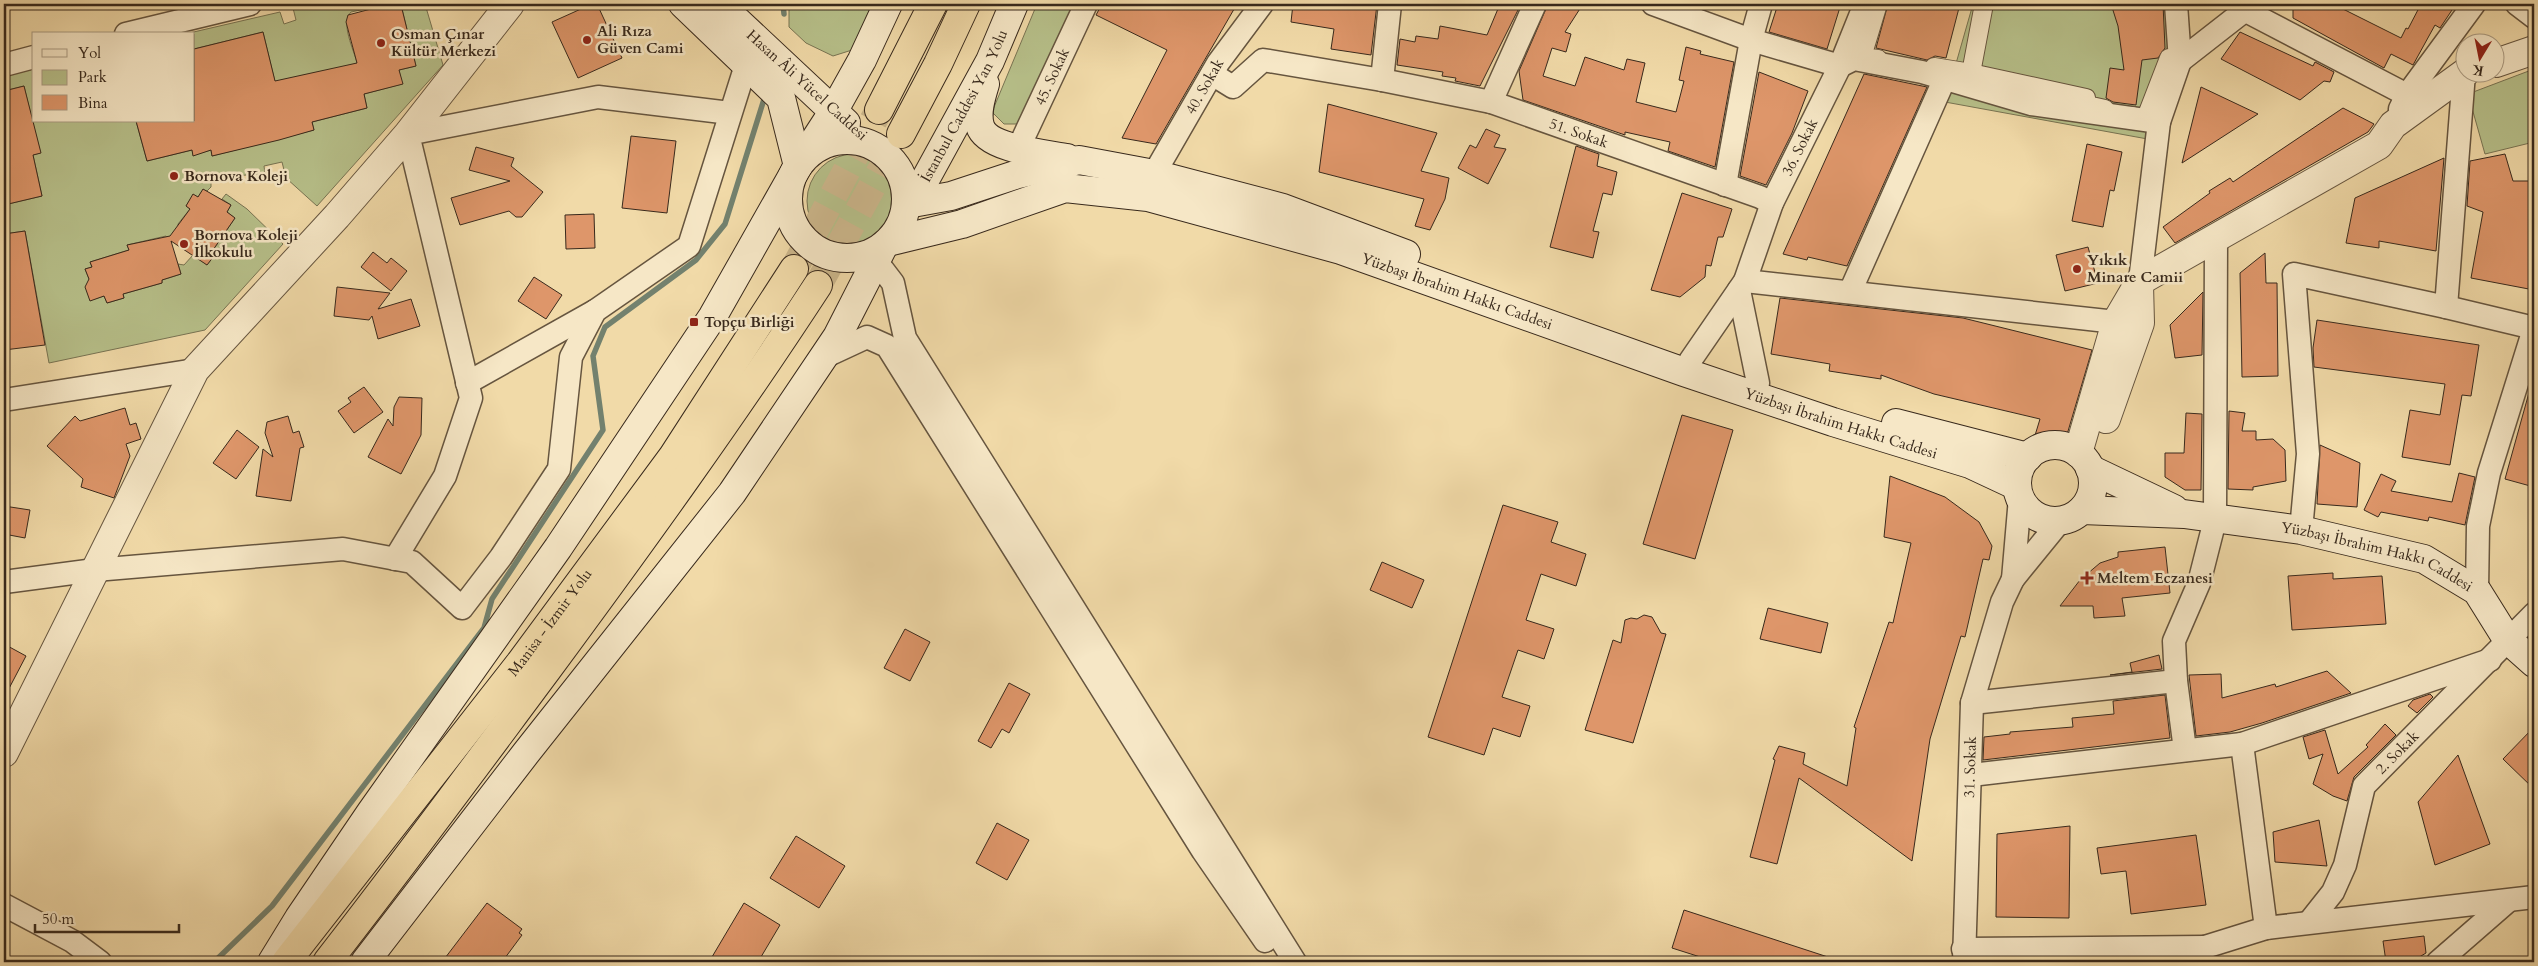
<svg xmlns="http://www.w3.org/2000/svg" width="2538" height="966" viewBox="0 0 2538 966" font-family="Cardo,serif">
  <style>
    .green { fill: #b7c08a; stroke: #787453 }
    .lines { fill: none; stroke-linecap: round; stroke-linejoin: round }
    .stream { stroke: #73816e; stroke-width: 5.5 }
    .building { fill: #de966a; stroke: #38291c }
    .trunk-tunnel { stroke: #ccb78c; stroke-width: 28; stroke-dasharray: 28 14; stroke-linecap: butt }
    .pedestrian-casing { stroke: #66553f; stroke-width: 20 }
    .minor-casing { stroke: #66553f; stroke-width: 25 }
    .tertiary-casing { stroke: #66553f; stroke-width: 30 }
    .secondary-casing { stroke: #38291c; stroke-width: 30 }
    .trunk-casing { stroke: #38291c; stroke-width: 30 }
    .pedestrian { stroke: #f6e7c6; stroke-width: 18 }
    .minor { stroke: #f6e7c6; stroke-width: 22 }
    .tertiary { stroke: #f6e7c6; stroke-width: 28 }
    .secondary { stroke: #f6e7c6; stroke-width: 28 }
    .trunk { stroke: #f1daa8; stroke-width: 28 }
    .poi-dot { fill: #8f2418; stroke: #f6e7c6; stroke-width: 2 }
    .labels { text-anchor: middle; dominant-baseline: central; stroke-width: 5; stroke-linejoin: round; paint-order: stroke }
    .poi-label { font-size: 15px; font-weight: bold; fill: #38291c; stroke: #f6e7c6; text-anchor: start }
    .street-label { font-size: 15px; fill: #38291c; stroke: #f6e7c6 }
  </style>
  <rect width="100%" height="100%" fill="#f1daa8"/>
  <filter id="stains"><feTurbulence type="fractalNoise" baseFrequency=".004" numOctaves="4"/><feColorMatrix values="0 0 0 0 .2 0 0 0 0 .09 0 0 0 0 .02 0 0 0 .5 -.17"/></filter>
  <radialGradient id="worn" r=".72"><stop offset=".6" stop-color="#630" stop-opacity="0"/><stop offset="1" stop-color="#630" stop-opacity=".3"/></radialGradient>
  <g class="green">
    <path d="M312,4H390L351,12C340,23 354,50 357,63L277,90L263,32L194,49V34H185L280,12L284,24L296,20L293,8Z"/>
    <path d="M396,4H425L443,65L317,206L286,178L282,162L264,166L265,174L211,177V187L207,191L203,190L198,197L193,195L186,206L190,209L178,224L176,240L170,242L166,236L127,245L129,250L90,262L92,267L85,269L89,279L91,300L104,296L107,303L124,298L123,294L162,283V280L181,274L178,264L184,265L193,255L207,265L216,253L213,250L235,218L227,212L231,205L222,199L226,194L247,209L283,244L205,330L49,363L25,231L4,234V205L42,196L33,155L40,153L24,86L4,91V76L34,69V121H136L147,161L192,150L193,155L211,150L212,156L314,130L312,122L367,108L364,94L402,84L399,70L416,66L402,9Z"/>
    <path d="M789,4H876L852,50L833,56L806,43L789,27Z"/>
    <path d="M1037,4H1075L1019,124H1004L992,112Z"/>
    <path d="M1973,4H2166C2176,48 2161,96 2153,140L1945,102Z"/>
    <path d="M2534,69V142L2485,154L2468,94Z"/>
    <circle cx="854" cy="201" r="47"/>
  </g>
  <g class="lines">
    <g class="stream">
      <path d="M783,4L784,14"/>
      <path d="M214,962L272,906L484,628L492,599L603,430L593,356L605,327L696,260L725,224L765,96"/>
    </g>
  </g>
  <g class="building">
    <path d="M390,4H396L402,9L416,66L399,70L403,84L364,94L367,108L312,122L314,130L279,140L212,156L211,150L193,156L192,150L147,161L136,121H194V49L263,32L275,81L357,63L346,22L348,15Z"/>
    <path d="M592,4H597L622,58L578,78L552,22Z"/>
    <path d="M1102,4H1237L1156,144L1122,138L1167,50L1096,15Z"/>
    <path d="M1293,4H1377L1371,55L1331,49L1334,29L1291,22Z"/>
    <path d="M1500,4H1521L1480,86L1455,81L1456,78L1442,76L1443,72L1397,65L1400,39L1415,42L1416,36L1438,39L1440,26L1487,35Z"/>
    <path d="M1548,4H1583L1565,32L1571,34L1566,52L1552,48L1543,76L1575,86L1585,57L1624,70L1627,59L1645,63L1636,102L1676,112L1684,81L1679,80L1686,47L1701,51L1700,54L1734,62L1715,167L1668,151L1670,142L1625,132V135L1523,100L1519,71Z"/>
    <path d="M1778,4H1841L1827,49L1769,32Z"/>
    <path d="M1888,4H1960L1946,58L1935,56L1927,60L1876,48Z"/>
    <path d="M2111,4H2163L2165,48L2158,58L2142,60L2136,105L2113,102L2106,98L2110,68L2124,70L2118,26Z"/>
    <path d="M2293,4H2333L2401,38L2406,28L2408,29L2421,4H2456L2440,28L2435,25L2413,65L2391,54L2384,68L2293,18Z"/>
    <path d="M2240,32L2313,66L2315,62L2334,72L2330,82L2324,81L2300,100L2221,59Z"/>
    <path d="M1759,72L1808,91L1792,133L1766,185L1740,176Z"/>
    <path d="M1864,74L1927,87L1847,266L1808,257L1807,260L1783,254Z"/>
    <path d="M24,86L41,153L33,155L42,196L4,205V91Z"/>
    <path d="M2201,87L2258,114L2182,163Z"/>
    <path d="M1328,104L1437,133L1421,171L1449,178L1445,199L1430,230L1415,226L1424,199L1319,172Z"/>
    <path d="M2343,108L2374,124L2368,132L2175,243L2163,227L2210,193L2209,191L2230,178L2233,182Z"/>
    <path d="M1486,129L1500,135L1494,147L1506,149L1488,184L1458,168L1470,145L1476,148Z"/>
    <path d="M631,136L676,141L667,213L622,208Z"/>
    <path d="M2087,144L2122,152L2114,191L2110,190L2103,227L2072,221Z"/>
    <path d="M1576,146L1599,154L1597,166L1617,172L1612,195L1603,193L1593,231L1599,232L1593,258L1550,247Z"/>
    <path d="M476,147L514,158L511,166L543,192L522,217H516L509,211L460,225L451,198L510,181L469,170Z"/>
    <path d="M2505,154L2513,181H2534V290L2471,278L2483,212L2467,206L2470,161Z"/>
    <path d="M2444,158L2436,251L2379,241V248L2346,243L2355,198Z"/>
    <path d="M203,189L231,205L227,212L235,218L213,250L217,252L207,265L171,241L181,274L162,280V283L123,294L124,298L107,303L104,296L90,301L85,287L89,279L85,269L92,267L90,262L129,250L127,245L170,236L190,209L186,206L193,194L198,197Z"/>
    <path d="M1682,193L1732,209L1723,237H1718L1711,266L1706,265L1705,277L1680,297L1651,290Z"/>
    <path d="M594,214L595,248L566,249L565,215Z"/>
    <path d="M25,231L45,345L4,350V234Z"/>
    <path d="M2088,247L2098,283L2065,291L2056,255Z"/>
    <path d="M373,252L387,263L391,258L407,271L391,291L361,267Z"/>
    <path d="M2265,253L2266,283H2277L2278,376L2242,377L2240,273Z"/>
    <path d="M534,277L562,295L546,319L518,301Z"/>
    <path d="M337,287L390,293L378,309L411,299L420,326L378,339L372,316L369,320L334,316Z"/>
    <path d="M2203,292L2202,355L2175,358L2170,325Z"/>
    <path d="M1780,298L1963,318L2092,350L2066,438L2033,442L2040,419L1934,394L1881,375V379L1829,371L1830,364L1771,354Z"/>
    <path d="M2317,320L2479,345L2471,396L2462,395L2450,465L2402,457L2410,410L2440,415L2445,384L2314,367L2313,348Z"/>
    <path d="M364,387L383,412L354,433L338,411L351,402L348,398Z"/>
    <path d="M2530,389L2534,390V487L2505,479Z"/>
    <path d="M399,397L422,398L421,435L401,474L368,457L388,419L393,426L394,407Z"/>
    <path d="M125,408L130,425L136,423L141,439L126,444L130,456L114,498L81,487L83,479L47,446L75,416L80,421Z"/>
    <path d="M2229,411L2245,413L2242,431H2256V440L2273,439L2285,450L2286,481L2253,487V490L2228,489Z"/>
    <path d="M2186,413L2202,414L2201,490H2185L2165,477V453H2184Z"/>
    <path d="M1682,415L1733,430L1695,559L1643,544Z"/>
    <path d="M288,416L293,433L299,431L304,447L300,448L291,501L256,496L263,449L273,457L265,433L267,422Z"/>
    <path d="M237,430L259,447L236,479L213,463Z"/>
    <path d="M2320,445L2360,463L2357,507L2317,504Z"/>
    <path d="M2459,473L2475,477L2465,525L2429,517L2428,521L2381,512L2378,517L2364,510L2381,474L2396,481L2391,491L2452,502Z"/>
    <path d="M1890,476L1945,497L1979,522L1992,546L1989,560L1983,559L1965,637L1961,636L1930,739L1912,861L1799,778L1777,864L1750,857L1775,760L1773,759L1779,746L1805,753L1803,764L1847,786L1856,728L1854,727L1889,622L1893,623L1911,543L1884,537Z"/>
    <path d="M1503,505L1558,522L1551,542L1586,554L1576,586L1541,574L1526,620L1554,629L1544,659L1518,650L1502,697L1530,706L1520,737L1493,728L1484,755L1428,737Z"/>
    <path d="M4,506L30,510L25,538L4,534Z"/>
    <path d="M2165,547L2170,593L2122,598L2125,616L2094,618L2093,606H2060L2080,580L2100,563L2118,557V552Z"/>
    <path d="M1382,562L1424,580L1412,608L1370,590Z"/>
    <path d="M2333,573V579L2382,576L2386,624L2292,630L2288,576Z"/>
    <path d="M1768,608L1828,623L1821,653L1760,639Z"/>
    <path d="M1644,615L1652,617L1661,633L1666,634L1633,743L1585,730L1613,640L1621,643L1625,620L1631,618L1637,619Z"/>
    <path d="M905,629L930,642L910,681L884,668Z"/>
    <path d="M4,644L26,656L4,698Z"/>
    <path d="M2159,655L2162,669L2110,675L2132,672L2130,663Z"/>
    <path d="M2327,671L2351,693L2262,723L2230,732L2196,736L2189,675L2221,674L2222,698L2275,684L2276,687Z"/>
    <path d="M1009,683L1030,694L1009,733L1002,729L991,748L978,741Z"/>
    <path d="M2430,694L2433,697L2417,713L2408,706L2413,700Z"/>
    <path d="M2165,695L2170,738L1983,760L1984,737L2010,734V732L2073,727L2072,718L2114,714L2113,701Z"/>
    <path d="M2385,724L2396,735L2354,777L2347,801L2333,796L2313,784L2323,754L2309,759L2303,737L2325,730L2338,774L2368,747L2366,745Z"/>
    <path d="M2534,727V789L2503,759Z"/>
    <path d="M2458,755L2490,844L2435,865L2418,802Z"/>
    <path d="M2319,820L2327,866L2275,862L2273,832Z"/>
    <path d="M997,823L1029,840L1007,880L976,863Z"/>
    <path d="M2070,826L2069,918L1996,917L1997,834Z"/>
    <path d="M2196,835L2206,905L2131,914L2126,871L2101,874L2097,848Z"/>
    <path d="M796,836L845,866L819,908L770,878Z"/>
    <path d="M487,903L522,929L519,933L522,935L502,962H442Z"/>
    <path d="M744,903L780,925L758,962H709Z"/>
    <path d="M1684,910L1834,959V962H1716L1672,948Z"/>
    <path d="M2424,936L2426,953L2411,962H2386L2383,941Z"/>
  </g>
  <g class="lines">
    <g class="trunk-tunnel">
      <path d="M794,269L879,110"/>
      <path d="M818,285L901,134"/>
    </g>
    <g class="pedestrian-casing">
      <g id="pedestrian">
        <path d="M1878,4L1862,57L1878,59"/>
        <path d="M1934,67L1971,73L2086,98L2087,105L2105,109"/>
        <path d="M1971,73L1984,4"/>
        <path d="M2132,116L2145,120L2169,58"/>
      </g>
    </g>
    <g class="minor-casing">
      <g id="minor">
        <path d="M1653,4L1751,40L1840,66L1854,59L1922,72L2031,104L2159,122L2180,61L2176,4"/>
        <path d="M2517,4L2534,17"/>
        <path d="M2246,11L2407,95"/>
        <path d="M126,34L250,4"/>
        <path d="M2180,61L2253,4"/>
        <path d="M4,65L34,57"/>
        <path id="s1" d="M1212,74L1233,87L1263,60L1382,80L1491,102L1760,197L1772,203"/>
        <path d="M1382,80L1390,4"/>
        <path d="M1491,102L1535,4"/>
        <path d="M2400,109L2407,95L2474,4"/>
        <path id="s2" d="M1018,149L1086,4"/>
        <path id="s3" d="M1154,174L1218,63L1262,4"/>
        <path d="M1725,185L1751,40L1761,4"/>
        <path d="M877,262L893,283L905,338L1295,962"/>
        <path d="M1745,281L2116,322"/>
        <path d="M2140,281L2159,122"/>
        <path d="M1739,290L1758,383"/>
        <path d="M1850,292L1945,78"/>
        <path d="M2446,307L2534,328"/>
        <path d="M824,357L867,337L887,346L1203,851L1265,941"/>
        <path id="s4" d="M1690,361L1745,281L1772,203L1840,66L1865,4"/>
        <path d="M467,383L595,311"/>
        <path d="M4,400L195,370"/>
        <path d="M2301,530L2308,454L2294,274L2446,307L2464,73"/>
        <path d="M395,559L445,476L471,398L408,134L598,97L730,113"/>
        <path d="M2013,579L2020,498"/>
        <path d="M4,582L95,570L343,549L412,562L462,608L501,557L559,469L571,357L595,311L689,246L746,65"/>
        <path d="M2477,591L2478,526L2489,473L2534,329"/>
        <path d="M1972,703L2176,681"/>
        <path d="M2242,744L2266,928"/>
        <path d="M2185,750L2176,681L2174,641L2199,583L2215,520L2216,239"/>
        <path d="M1971,775L2242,744L2490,660"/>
        <path d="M4,905L72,941L100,962"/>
        <path id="s5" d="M2310,921L2333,892L2345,865L2364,786L2534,614"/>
        <path d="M1963,949L2205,947"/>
        <path id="s6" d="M1964,962L1972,703L2002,602L2013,579L2061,520"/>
        <path d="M2194,962L2205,947L2266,928L2534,897"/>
        <path d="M2438,962L2508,901"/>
      </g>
    </g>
    <g class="tertiary-casing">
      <g id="tertiary">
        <path d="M2496,63L2534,50"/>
        <path d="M2106,419L2140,323L2139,284"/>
        <path d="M2078,453L2116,322L2140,281L2379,145L2393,125L2466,72"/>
        <path d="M4,753L195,370L337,216L408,134L510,4"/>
      </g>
    </g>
    <g class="secondary-casing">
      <g id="secondary">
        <path d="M683,4L781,98L798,166"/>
        <path d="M719,4L846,123"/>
        <path d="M985,84C981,97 976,113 980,126C987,149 1046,154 1067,158"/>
        <circle cx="847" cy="199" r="59"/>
        <path d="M907,204L951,196L1018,174L1079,160L1154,174L1283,208L1406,254"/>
        <path id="s7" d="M907,204L920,189L990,61L1014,4"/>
        <path id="s8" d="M888,242L962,224L1065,188L1148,197L1341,250L1684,372L1833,422L1970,464L2017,486"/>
        <path d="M1896,423L2028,457"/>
        <circle cx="2055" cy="483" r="38"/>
        <path d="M2090,469L2174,509"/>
        <path id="s9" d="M2082,510L2184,514L2301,530L2424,559L2477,591L2507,639L2534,663"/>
        <path d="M272,962L299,918L371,812L558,548L713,316L798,166L833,112L862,60L888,4"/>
        <path d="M365,962L526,753L732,493L837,337L882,249"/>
      </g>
    </g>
    <g class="trunk-casing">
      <g id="trunk">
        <path d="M879,110L933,4"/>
        <path d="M901,134L938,64L966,4"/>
        <path id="s10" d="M286,962L520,663L673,456L794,269"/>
        <path d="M327,962C402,866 474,768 547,670C640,544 732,417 818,285"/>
      </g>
    </g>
    <use href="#pedestrian" class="pedestrian"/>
    <use href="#minor" class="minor"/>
    <use href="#tertiary" class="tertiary"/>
    <use href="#secondary" class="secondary"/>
    <use href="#trunk" class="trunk"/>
  </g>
  <g class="poi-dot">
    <circle cx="587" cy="40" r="5"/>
    <circle cx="381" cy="43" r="5"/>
    <circle cx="174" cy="176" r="5"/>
    <circle cx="184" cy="244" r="5"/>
    <circle cx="2077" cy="269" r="5"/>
    <rect x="689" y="317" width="10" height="10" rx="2.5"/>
    <path d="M2084.5 570.5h5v5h5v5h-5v5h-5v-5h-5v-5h5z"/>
  </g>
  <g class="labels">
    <g class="poi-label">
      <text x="597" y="31">Ali Rıza<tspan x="597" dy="17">Güven Cami</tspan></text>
      <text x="391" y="34">Osman Çınar<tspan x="391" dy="17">Kültür Merkezi</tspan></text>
      <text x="184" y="176">Bornova Koleji</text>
      <text x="194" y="235">Bornova Koleji<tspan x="194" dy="17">İlkokulu</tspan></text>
      <text x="2087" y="260">Yıkık<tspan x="2087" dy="17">Minare Camii</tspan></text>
      <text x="704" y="322">Topçu Birliği</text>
      <text x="2097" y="578">Meltem Eczanesi</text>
    </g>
    <g class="street-label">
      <text stroke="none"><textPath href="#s2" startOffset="80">45. Sokak</textPath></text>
      <text transform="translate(807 85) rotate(42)">Hasan Âli Yücel Caddesi</text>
      <text stroke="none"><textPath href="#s3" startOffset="101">40. Sokak</textPath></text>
      <text stroke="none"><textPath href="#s7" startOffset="114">İstanbul Caddesi Yan Yolu</textPath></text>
      <text stroke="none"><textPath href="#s1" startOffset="390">51. Sokak</textPath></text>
      <text stroke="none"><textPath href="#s4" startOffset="242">36. Sokak</textPath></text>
      <text stroke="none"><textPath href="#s8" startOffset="592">Yüzbaşı İbrahim Hakkı Caddesi</textPath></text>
      <text stroke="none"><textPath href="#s8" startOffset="998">Yüzbaşı İbrahim Hakkı Caddesi</textPath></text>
      <text stroke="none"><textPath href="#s9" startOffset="301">Yüzbaşı İbrahim Hakkı Caddesi</textPath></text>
      <text stroke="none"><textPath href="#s10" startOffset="430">Manisa - İzmir Yolu</textPath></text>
      <text stroke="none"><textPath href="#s5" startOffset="195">2. Sokak</textPath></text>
      <text stroke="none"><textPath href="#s6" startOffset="195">31. Sokak</textPath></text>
    </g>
  </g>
  <rect width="2538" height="966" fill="none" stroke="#f1daa8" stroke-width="20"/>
  <rect x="5" y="5" width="2528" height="956" fill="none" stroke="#38291c" stroke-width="2.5"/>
  <rect x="10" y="10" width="2518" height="946" fill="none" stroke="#38291c"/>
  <rect x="32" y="32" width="162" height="90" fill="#f6e7c6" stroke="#aa9b82"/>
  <rect x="42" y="49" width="25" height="8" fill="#f6e7c6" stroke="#aa9b82"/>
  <text x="78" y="58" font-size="15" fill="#38291c">Yol</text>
  <rect x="42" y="70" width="25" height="15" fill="#b7c08a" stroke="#aa9b82"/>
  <text x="78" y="82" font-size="15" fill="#38291c">Park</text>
  <rect x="42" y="95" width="25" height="15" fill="#de966a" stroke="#aa9b82"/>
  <text x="78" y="108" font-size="15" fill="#38291c">Bina</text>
  <g transform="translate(2480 58) rotate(190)"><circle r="24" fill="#f6e7c6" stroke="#aa9b82"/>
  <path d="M0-4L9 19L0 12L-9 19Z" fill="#8f2418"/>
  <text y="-8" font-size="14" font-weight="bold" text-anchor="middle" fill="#38291c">K</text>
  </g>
  <path d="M35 924v8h144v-8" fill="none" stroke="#38291c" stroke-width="2.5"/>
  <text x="42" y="924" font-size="15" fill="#38291c" stroke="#f6e7c6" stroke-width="4" paint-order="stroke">50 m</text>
  <rect width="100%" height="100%" filter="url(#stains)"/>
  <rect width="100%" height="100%" fill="url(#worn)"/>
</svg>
